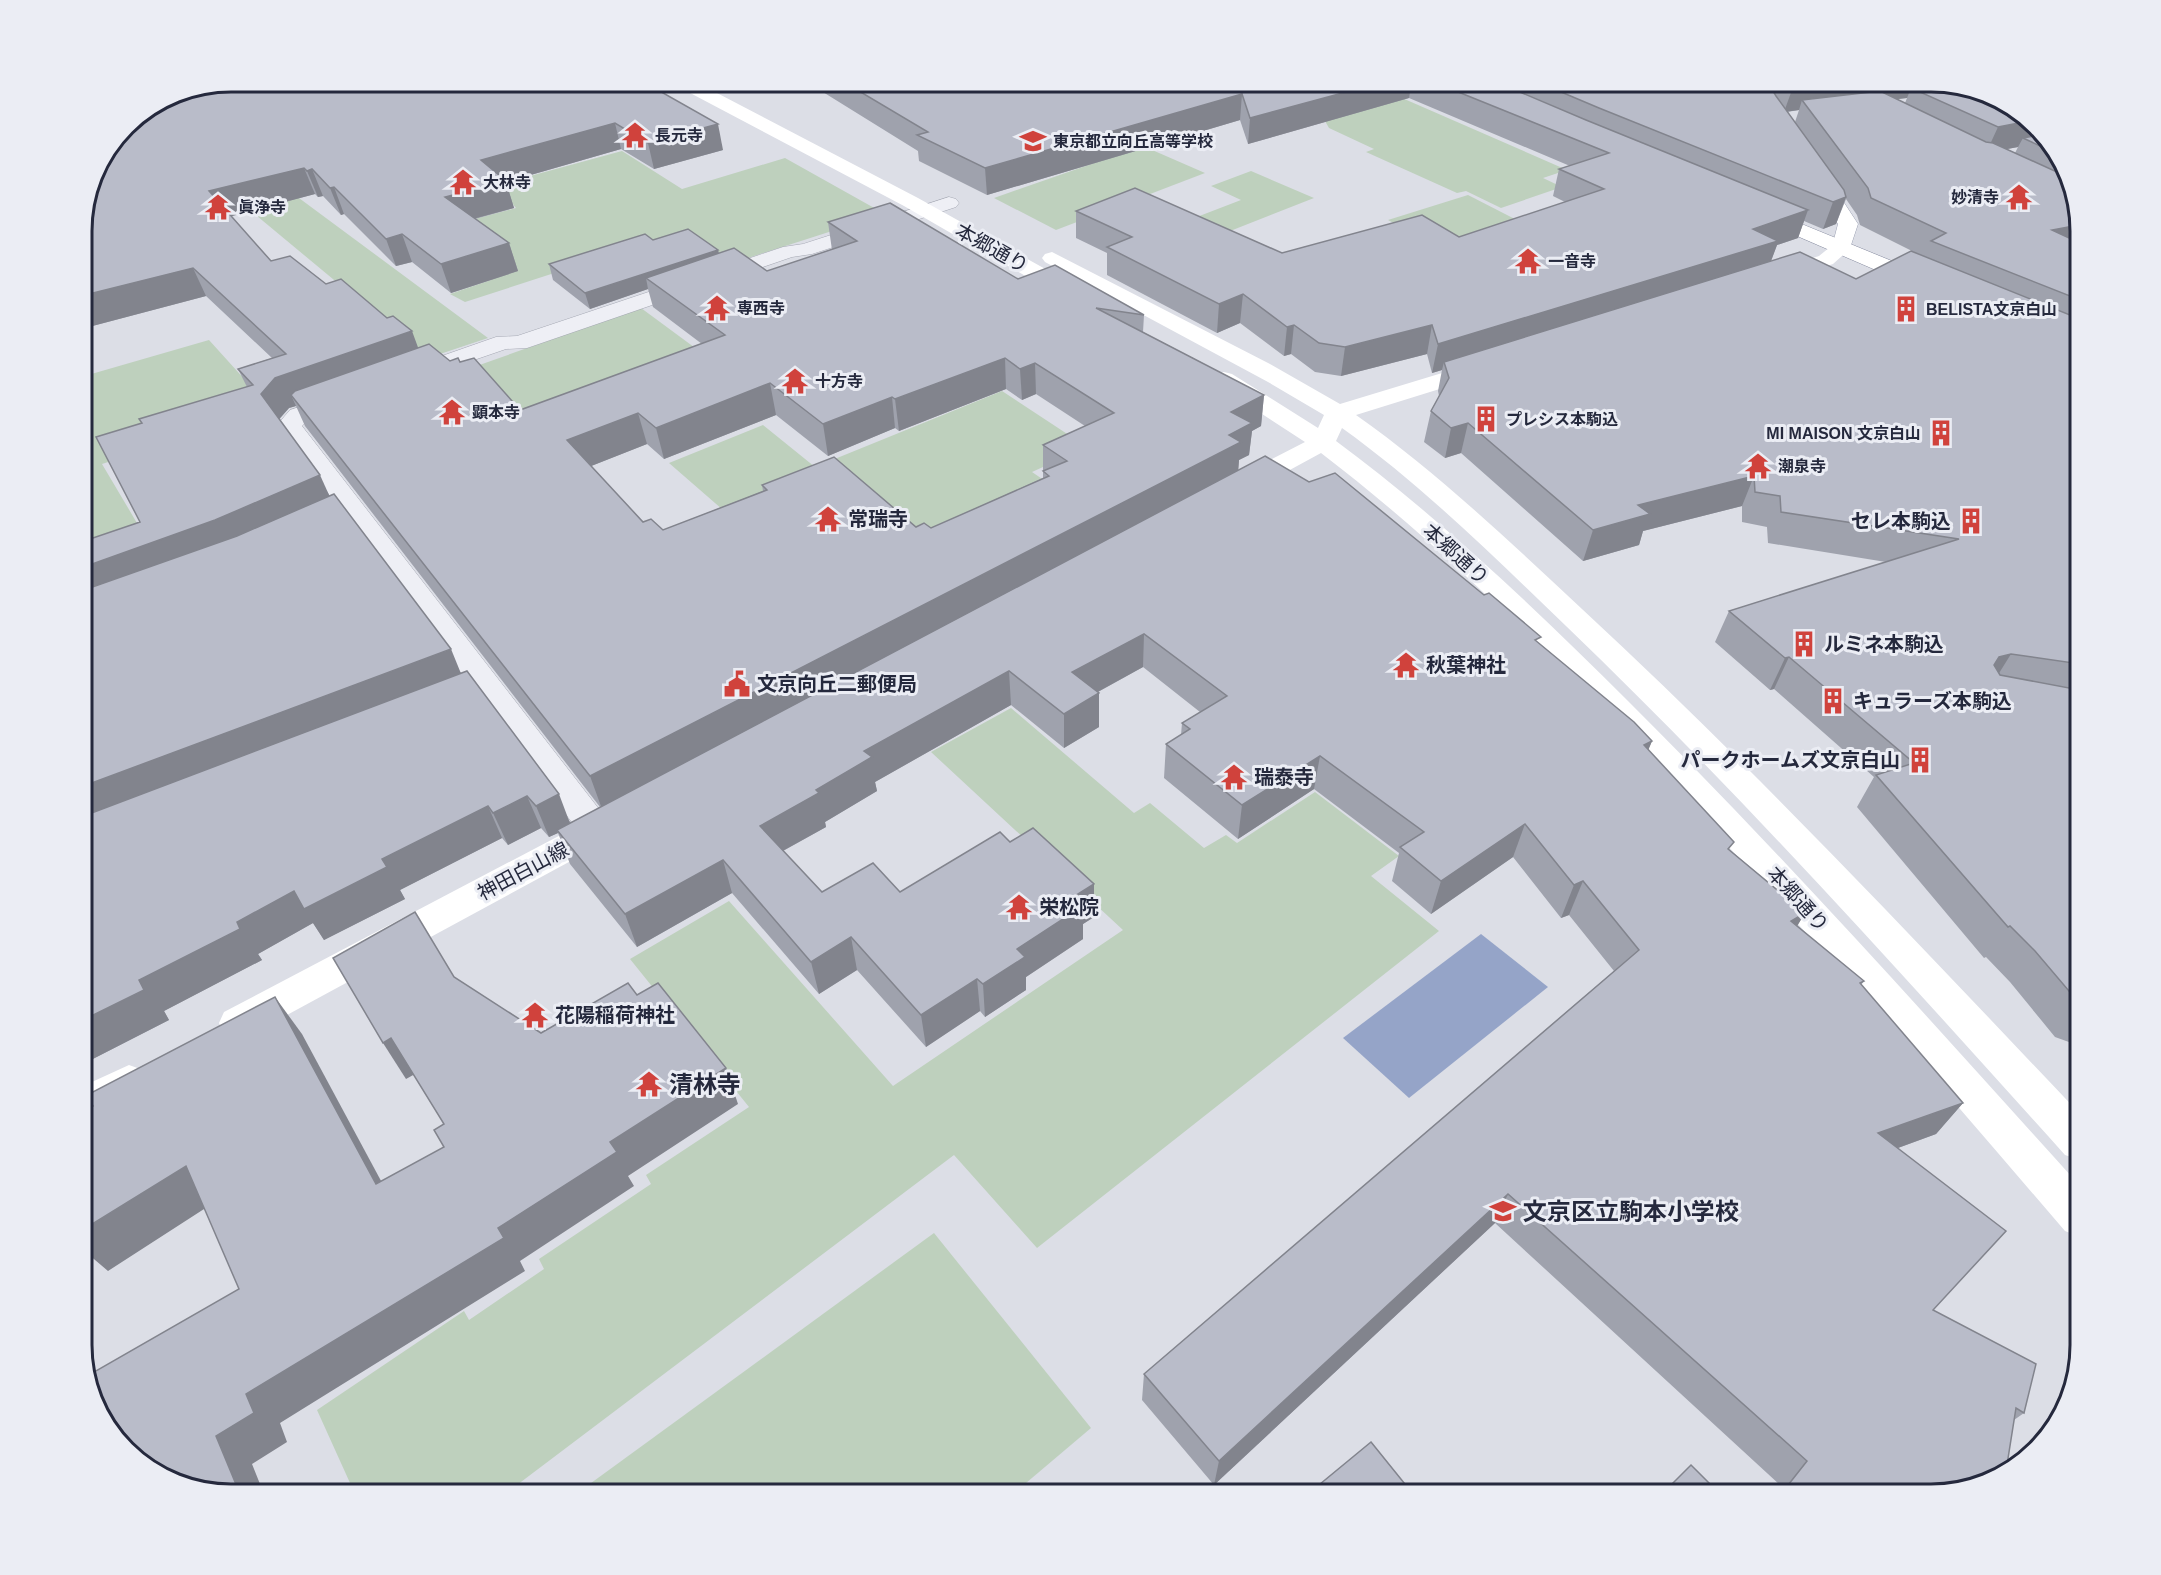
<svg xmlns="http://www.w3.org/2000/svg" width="2161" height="1575" viewBox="0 0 2161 1575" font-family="Helvetica,'Noto Sans JP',sans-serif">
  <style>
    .green { fill: #bed0bd }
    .water { fill: #95a4c8 }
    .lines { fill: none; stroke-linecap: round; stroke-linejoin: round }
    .street-casing { stroke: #a5a8b3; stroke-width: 1 }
    .primary-casing { stroke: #9ba0b2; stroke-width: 1 }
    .highway-casing { stroke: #83889d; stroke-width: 1 }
    .street { fill: #eeeff5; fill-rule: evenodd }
    .secondary { fill: #fff; fill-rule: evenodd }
    .primary { fill: #fff; fill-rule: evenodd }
    .highway { fill: #fff; fill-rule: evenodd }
    .wall { fill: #9fa2ad; fill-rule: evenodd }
    .shaded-wall { fill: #82848d }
    .building { fill: #b9bcc9; stroke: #82848d; stroke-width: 1.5; fill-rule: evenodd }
    .labels { text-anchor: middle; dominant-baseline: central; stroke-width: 6; stroke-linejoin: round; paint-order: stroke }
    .far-poi-label { font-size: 16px; font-weight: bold; fill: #25293d; stroke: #ebedf4; text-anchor: start }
    .street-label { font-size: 20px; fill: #25293d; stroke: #ebedf4 }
    .poi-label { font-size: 20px; font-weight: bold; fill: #25293d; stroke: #ebedf4; text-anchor: start }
    .near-poi-label { font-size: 24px; font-weight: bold; fill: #25293d; stroke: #ebedf4; text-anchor: start }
    .rim { fill: none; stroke: #25293d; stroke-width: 3 }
  </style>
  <rect width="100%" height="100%" fill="#dcdee6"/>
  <g class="green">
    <path d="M1289,81H1363L1567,170L1543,178L1562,187L1501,208L1466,191L1457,193L1366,152L1374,149L1329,128L1317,107L1278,84Z"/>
    <path d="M1143,146L1205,173L1056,230L994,198Z"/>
    <path d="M622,151L682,189L785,158L885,214L698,274L647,243L465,302L450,294L491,280L478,268L404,238L516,208L497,185Z"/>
    <path d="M1251,171L1314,198L1220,235L1189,220L1241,200L1211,186Z"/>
    <path d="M276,181L488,338L428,358L251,211L262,208Z"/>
    <path d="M1468,195L1542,233L1439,247L1388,220Z"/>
    <path d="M641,308L721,367L514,444L306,426Z"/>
    <path d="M209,340L257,393L262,412L102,464L150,545L81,569V377Z"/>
    <path d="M1002,391L1087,447L1032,472L1060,491L929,553L738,523L669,463L763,425L815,467Z"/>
    <path d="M1011,708L1134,813L1150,803L1204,848L1226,835L1237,843L1315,792L1399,856L1371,876L1439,931L1037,1248L954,1155L505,1494H355L317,1410L464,1311L469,1320L544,1269L539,1259L651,1184L646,1175L749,1107L630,959L729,901L893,1086L1123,930L931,752Z"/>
    <path d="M934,1233L1091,1428L1013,1494H576Z"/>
  </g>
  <path class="water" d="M1481,934L1548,987L1409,1098L1343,1038Z"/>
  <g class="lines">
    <g class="street-casing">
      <g id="street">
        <path d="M949,197L956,199L959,203L956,207L812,254L792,257L527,348L506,349L407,383L399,381L395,376L399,371L496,337L517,336L783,247L803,244Z"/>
        <path d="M342,393L351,395L354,400L351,405L308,420L302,426L609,822L614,831L609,840L597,844L585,840L277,425L290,410Z"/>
      </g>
    </g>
    <g class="primary-casing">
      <path id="primary" d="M1815,167L1822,169L1858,224L1849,251L1842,253L1835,251L1832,247L1838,224L1806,173L1808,169Z"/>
    </g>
    <g class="highway-casing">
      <path id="highway" d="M1760,207L1931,277L1934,282L1931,287L1923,288L1915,287L1753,217L1750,213L1753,209Z"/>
    </g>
    <use href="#street" class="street"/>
    <g class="secondary">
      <path d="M673,81H694L918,198L1083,290L1086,295L1083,300L1075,301L1067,300L904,206L675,85Z"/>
      <path d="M1842,241L1849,243L1852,247L1833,264L1779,281L1772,279L1768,275L1772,271L1819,256L1835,243Z"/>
      <path d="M1052,252L1270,364L1340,404L1475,363L1483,361L1491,363L1495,368L1491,373L1356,415C1437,472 1510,542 1582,609C1756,770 1917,942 2080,1114V1160L2065,1155C1903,975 1741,794 1566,626C1494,557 1423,486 1342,428L1336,441C1441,519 1536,609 1628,701C1785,857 1932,1022 2080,1186V1237L2065,1231C1931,1075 1797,919 1656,768C1551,656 1443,546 1321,453L1249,492L1240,494L1231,492L1227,486L1231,480L1305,442L1216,384L1212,379L1216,374L1224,372L1232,374L1318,428L1324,415L1268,382L1045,262L1042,258L1045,254Z"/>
      <path d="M603,815L615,819L620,828L615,837L252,1034L238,1039L224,1034L219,1023L224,1012L591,819Z"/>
      <path d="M129,1065L143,1070L149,1082L143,1094L81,1125V1087Z"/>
    </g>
    <use href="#primary" class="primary"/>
    <use href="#highway" class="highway"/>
  </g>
  <g class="wall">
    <path d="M750,81H1931L2021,112L2064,164L2080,230V1046L2055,1037L2010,982L1986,957L1984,958L1857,807L1874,777L1774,689L1770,690L1715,642L1729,611L1886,562L1768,543L1767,527L1742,522V506L1643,531L1639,545L1583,561L1461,453L1445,458L1424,442L1431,411L1439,396L1438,391L1442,370L1432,373L1427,354L1341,376L1315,372L1291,354L1284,356L1240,323L1217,333L1107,275V253L1076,238V211L1282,253L1459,237L1565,202L1553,196L1559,169L1570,166L1409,98L1248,144L1240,120L987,195L919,161L918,151L810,84L804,86L797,82L766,90ZM1907,98L1905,103L1896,99ZM1799,110L1795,122L1787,112ZM2018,147L2015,153L2007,149ZM1846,199L1857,215L1860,225L1924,257L1856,279L1771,261L1777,245L1798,238L1804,221L1823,229L1836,224Z"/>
    <path d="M674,87L659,90L723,150L654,169L621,149L506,182L514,208L475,219L509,243L518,271L451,293L412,262L396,266L344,214L341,215L323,196L318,197L315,194L231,216L271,261L326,284L418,348L450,361L460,362L520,410L702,344L653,307L648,289L590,309L553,280L549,264L653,240L718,250L719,253L767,271L832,250L828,222L1018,279L1144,315L1143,332L1264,395L1261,426L1252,431L1249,455L1239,460L1238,470L1539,643L1652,741L1648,750L1730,850L1805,913L1797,926L1864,981L1861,985L1963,1103L1936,1134L1898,1148L1933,1310L2024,1413L2014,1420L1930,1494H1774L1781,1486L1495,1223L1214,1485L1142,1400L1144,1374L1614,971L1569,915L1561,918L1513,857L1431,914L1392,881L1399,853L1314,789L1238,839L1164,778L1166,744L1181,735L1182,723L1200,712L1143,667L1098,692L1099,693V727L1064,748L1011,705L875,782L877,791L825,822L826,827L783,851L822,892H900L1010,842L1094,884V917L1083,924V939L1026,977V990L985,1017L980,1011L926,1047L857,970L819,994L732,893L637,947L570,864L558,833L549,837L541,828L508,845L502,838L400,890L405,899L324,940L313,923L258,954L262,960L164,1011L169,1020L81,1065V542L140,522L142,423L247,387L238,369L272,358L206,296L81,329V221L96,165ZM1006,389L1022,400L1036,394L1085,426L1043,445V478L931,528L916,527L762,485L763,491L663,530L643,522L591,466L647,444L664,459L776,415L828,456L895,428L899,431ZM296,406L305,426L600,807L571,823L330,496L279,419L289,408Z"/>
  </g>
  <g class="shaded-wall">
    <path d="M628,81H673L674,87L632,97Z"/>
    <path d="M764,81H797V82L766,90Z"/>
    <path d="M803,81H810V84L804,86Z"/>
    <path d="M1387,81H1412L1409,98L1248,144L1250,118Z"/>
    <path d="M1845,81H1931L1979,89L1911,88L1907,98L1809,109L1802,100L1799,110L1784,112L1793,87Z"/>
    <path d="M1242,94L1240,120L987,195L985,168Z"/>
    <path d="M2029,121L2046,142L2023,138L2018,147L1986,153L1998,127Z"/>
    <path d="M615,123L621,149L506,182L514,208L454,224L445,197L481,160Z"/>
    <path d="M718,124L723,150L654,169L648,143Z"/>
    <path d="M304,168L315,194L221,219L209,191Z"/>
    <path d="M312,169L323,196L318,197L307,171Z"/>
    <path d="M334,187L344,214L341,215L330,188Z"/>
    <path d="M1846,197L1836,224L1823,229L1833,202Z"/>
    <path d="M1808,210L1798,238L1777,245L1768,269L1444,362L1442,370L1432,373L1438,344L1753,229Z"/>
    <path d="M2079,225L2080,230V249L2052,230Z"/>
    <path d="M402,234L412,262L396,266L386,239Z"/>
    <path d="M509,243L518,271L451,293L441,264Z"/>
    <path d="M718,250L721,265L646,278L648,289L590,309L585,293Z"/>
    <path d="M193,268L206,296L81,329V296Z"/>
    <path d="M1243,294L1240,323L1217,333L1219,304Z"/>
    <path d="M1294,325L1291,354L1284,356L1287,327Z"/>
    <path d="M1432,325L1427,354L1341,376L1345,347Z"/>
    <path d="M412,331L423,361L291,395L296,406L289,408L275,424L261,394L275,378Z"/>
    <path d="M1005,358L1006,389L899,431L895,399Z"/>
    <path d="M1035,363L1036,394L1022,400L1020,369Z"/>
    <path d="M770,383L776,415L664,459L656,428Z"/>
    <path d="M1264,395L1261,426L1252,431L1249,455L1239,460L1238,474L602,809L590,776L1231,412Z"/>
    <path d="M892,397L895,428L828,456L823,424Z"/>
    <path d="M638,413L647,444L576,472L567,440Z"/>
    <path d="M1468,423L1461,453L1445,458L1451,428Z"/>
    <path d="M320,475L334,506L81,607V568Z"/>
    <path d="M1754,476L1742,506L1643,531L1639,545L1583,561L1593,530L1638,505Z"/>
    <path d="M1144,634L1143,667L1072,706V672Z"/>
    <path d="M451,649L464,681L81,827V787Z"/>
    <path d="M2011,654L1991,686L1979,689L1999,657Z"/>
    <path d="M1789,657L1774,689L1770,690L1785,658Z"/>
    <path d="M1009,671L1011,705L875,782L877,791L825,822L826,827L768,859L760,826L816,790L864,751Z"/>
    <path d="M1099,693V727L1064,748V714Z"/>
    <path d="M1652,741L1638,775L1644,745Z"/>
    <path d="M1320,756L1314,789L1238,839L1242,805Z"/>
    <path d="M559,794L571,826L557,830L558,833L549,837L536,806Z"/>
    <path d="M527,796L541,828L508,845L493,813Z"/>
    <path d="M488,806L502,838L400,890L405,899L324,940L313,923L258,954L262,960L164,1011L169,1020L81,1065V1021L139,980L237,922L294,891L382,859Z"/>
    <path d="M1525,824L1513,857L1431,914L1441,881Z"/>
    <path d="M723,860L732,893L637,947L625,914Z"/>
    <path d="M1583,881L1569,915L1561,918L1574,885Z"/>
    <path d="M1094,884V917L1083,924V939L1026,977V990L985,1017L983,984L1017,949L1073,897Z"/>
    <path d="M1805,913L1785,946L1791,921Z"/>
    <path d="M851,937L857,970L819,994L811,962Z"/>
    <path d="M977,979L980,1011L926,1047L921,1015Z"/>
    <path d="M275,997L302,1034L401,1218L376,1184Z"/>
    <path d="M391,1038L415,1074L406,1079L383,1043Z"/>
    <path d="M726,1068L738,1104L628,1176L634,1186L520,1261L525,1271L280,1423L287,1442L252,1464L264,1494H240L216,1436L246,1394L498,1228L610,1142Z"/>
    <path d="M1963,1103L1936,1134L1854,1164L1878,1133Z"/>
    <path d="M186,1166L218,1200L108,1271L88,1254L81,1258V1231Z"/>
    <path d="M1508,1194L1495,1223L1214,1485L1219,1461Z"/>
    <path d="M81,1353L90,1376L93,1396Z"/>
  </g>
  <g class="building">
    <path d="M231,81H642L718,124L648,143L615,123L481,160L506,181L445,197L509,243L441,264L402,234L386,239L334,187L330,188L312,169L307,171L304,168L209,191L271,261L290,256L326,284L341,279L387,318L393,316L412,331L275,378L261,394L320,475L215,520L81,568V542L140,522L96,437L142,423L139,419L253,385L238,369L286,354L193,268L81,296V221L96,165L132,118L174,92Z"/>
    <path d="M842,81H1387L1250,118L1242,94L985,168L917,135L928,132Z"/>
    <path d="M1431,81H1494L1586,120L1808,210L1753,229L1778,241L1438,344L1432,325L1345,347L1319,343L1294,325L1287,327L1243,294L1219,304L1107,247L1132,237L1076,211L1135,188L1282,253L1422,215L1459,237L1604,189L1559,169L1609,153Z"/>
    <path d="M1535,81H1767L1776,96L1844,190L1846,197L1833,202L1599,108Z"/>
    <path d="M1789,81H1845L1793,87Z"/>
    <path d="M1946,84L1978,89L2021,112L2029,121L1998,127L1911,88Z"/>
    <path d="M1880,91L1986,142L1993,143L2068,177L2079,225L2052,230L2080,243V300L1931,241L1946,233L1871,198L1868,188L1802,100Z"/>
    <path d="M2040,135L2055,153L2023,138Z"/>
    <path d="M890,203L1018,279L1055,265L1144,315L1096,308L1264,395L1231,412L1252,423L1229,435L1241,442L590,776L291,395L295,391L429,344L450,361L458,358L460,362L474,358L520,410L725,335L646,278L734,248L767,271L857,241L828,222ZM1005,358L1020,369L1035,363L1114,413L1043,445L1067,461L1043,471L1049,476L931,528L924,523L916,527L834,457L762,485L767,490L663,530L651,519L643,522L567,440L638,413L656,428L770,383L823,424L892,397L895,399Z"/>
    <path d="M688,229L718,250L585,293L549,264L645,234L653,240Z"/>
    <path d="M1911,251L2080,319V664L2011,654L1999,657L1994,665L2000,675L2080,690V1004L2035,951L2010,926L2008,927L1876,775L1914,763L1789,657L1785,658L1729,611L1959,539L1781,512L1780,496L1755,492L1754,476L1638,505L1650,514L1593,530L1468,423L1451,428L1431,411L1449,378L1444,362L1800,252L1856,279Z"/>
    <path d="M1265,456L1309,482L1335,473L1484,595L1489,593L1541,637L1535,640L1634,722L1652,741L1644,745L1734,842L1728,849L1805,913L1791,921L1864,981L1860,983L1963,1103L1878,1133L2006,1231L1933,1310L2036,1364L2024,1413L2016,1408L2006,1471L1997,1478L1930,1494H1781L1807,1461L1508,1194L1219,1461L1144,1374L1639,950L1583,881L1574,885L1525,824L1441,881L1400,847L1424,832L1320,756L1242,805L1166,744L1190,729L1182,723L1227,696L1144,634L1072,672L1099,693L1064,714L1009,671L864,751L872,757L816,790L819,793L760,826L822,892L873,863L900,892L1000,832L1010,842L1033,828L1094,884L1073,897L1083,906L1017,949L1025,957L983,984L977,979L921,1015L851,937L811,962L723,860L625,914L557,830Z"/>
    <path d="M334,494L451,649L81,787V591L237,536Z"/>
    <path d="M467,671L559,794L536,806L527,796L493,813L488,806L382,859L387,867L304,909L294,891L237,922L240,929L139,980L144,990L81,1021V817Z"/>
    <path d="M415,912L454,977L541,1033L628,983L637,995L658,983L726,1068L610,1142L617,1152L498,1228L504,1238L246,1394L254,1413L216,1436L240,1494H230L182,1486L140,1463L97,1411L87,1376L239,1289L186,1166L81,1231V1113L93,1106L87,1095L275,997L376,1184L444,1147L434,1130L444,1124L391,1038L383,1043L333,958Z"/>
    <path d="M1371,1442L1413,1494H1308Z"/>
    <path d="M1691,1465L1720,1494H1662Z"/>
  </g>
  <defs>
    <g id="temple-bare" transform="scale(2.07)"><path d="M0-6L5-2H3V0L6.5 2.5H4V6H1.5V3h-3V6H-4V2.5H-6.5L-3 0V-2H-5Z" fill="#d0423c" stroke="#ebedf4" stroke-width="2.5" paint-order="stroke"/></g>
    <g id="school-bare" transform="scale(2.07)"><path d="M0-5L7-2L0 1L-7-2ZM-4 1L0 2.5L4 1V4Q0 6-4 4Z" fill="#d0423c" stroke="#ebedf4" stroke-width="2.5" paint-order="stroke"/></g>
    <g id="building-bare" transform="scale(2.07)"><path d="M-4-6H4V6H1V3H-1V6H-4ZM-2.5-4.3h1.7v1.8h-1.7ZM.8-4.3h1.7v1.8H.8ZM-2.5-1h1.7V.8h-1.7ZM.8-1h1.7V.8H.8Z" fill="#d0423c" stroke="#ebedf4" stroke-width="2.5" paint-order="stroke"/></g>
    <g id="civic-bare" transform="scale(2.07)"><path d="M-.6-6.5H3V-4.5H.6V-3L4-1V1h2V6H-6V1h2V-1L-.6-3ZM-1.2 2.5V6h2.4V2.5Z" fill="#d0423c" stroke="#ebedf4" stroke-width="2.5" paint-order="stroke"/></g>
  </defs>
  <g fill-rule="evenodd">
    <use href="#temple-bare" x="635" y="135"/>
    <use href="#school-bare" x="1033" y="141"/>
    <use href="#temple-bare" x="463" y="182"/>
    <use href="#temple-bare" x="2019" y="197"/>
    <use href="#temple-bare" x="218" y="207"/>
    <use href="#temple-bare" x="1528" y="261"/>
    <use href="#temple-bare" x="717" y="308"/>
    <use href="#building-bare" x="1906" y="309"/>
    <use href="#temple-bare" x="795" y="381"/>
    <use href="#temple-bare" x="452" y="412"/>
    <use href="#building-bare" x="1486" y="419"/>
    <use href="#building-bare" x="1941" y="433"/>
    <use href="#temple-bare" x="1758" y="466"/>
    <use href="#temple-bare" x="828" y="519"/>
    <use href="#building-bare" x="1971" y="521"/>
    <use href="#building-bare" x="1804" y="644"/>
    <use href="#temple-bare" x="1406" y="665"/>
    <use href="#civic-bare" x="737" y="684"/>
    <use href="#building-bare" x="1833" y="701"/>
    <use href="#building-bare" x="1920" y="760"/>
    <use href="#temple-bare" x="1234" y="777"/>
    <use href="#temple-bare" x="1019" y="907"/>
    <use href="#temple-bare" x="535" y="1015"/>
    <use href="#temple-bare" x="649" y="1084"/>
    <use href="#school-bare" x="1503" y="1211"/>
  </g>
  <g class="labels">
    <g class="far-poi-label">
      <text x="655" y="135">長元寺</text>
      <text x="1053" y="141">東京都立向丘高等学校</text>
      <text x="483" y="182">大林寺</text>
      <text x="1999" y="197" text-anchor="end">妙清寺</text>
      <text x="238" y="207">眞浄寺</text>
      <text x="1548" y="261">一音寺</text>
      <text x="737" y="308">専西寺</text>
      <text x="1926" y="309">BELISTA文京白山</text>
      <text x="815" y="381">十方寺</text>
      <text x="472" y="412">顕本寺</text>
      <text x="1506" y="419">プレシス本駒込</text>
      <text x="1921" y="433" text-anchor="end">MI MAISON 文京白山</text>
      <text x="1778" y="466">潮泉寺</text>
    </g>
    <g class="street-label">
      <text transform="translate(992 248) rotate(29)">本郷通り</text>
      <text transform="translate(1456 554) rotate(42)">本郷通り</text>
      <text transform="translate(523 871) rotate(-28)">神田白山線</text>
      <text transform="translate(1798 899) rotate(48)">本郷通り</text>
    </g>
    <g class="poi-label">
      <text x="848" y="519">常瑞寺</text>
      <text x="1951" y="521" text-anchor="end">セレ本駒込</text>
      <text x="1824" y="644">ルミネ本駒込</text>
      <text x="1426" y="665">秋葉神社</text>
      <text x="757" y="684">文京向丘二郵便局</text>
      <text x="1853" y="701">キュラーズ本駒込</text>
      <text x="1900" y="760" text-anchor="end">パークホームズ文京白山</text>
      <text x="1254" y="777">瑞泰寺</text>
      <text x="1039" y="907">栄松院</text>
      <text x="555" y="1015">花陽稲荷神社</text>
    </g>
    <g class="near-poi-label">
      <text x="669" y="1084">清林寺</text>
      <text x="1523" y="1211">文京区立駒本小学校</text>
    </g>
  </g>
  <path d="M0 0H2161V1575H0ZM231 92H1931A139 139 0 0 1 2070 231V1345A139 139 0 0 1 1931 1484H231A139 139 0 0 1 92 1345V231A139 139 0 0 1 231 92Z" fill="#ebedf4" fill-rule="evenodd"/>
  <path class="rim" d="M231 92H1931A139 139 0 0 1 2070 231V1345A139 139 0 0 1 1931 1484H231A139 139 0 0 1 92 1345V231A139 139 0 0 1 231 92Z"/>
</svg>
